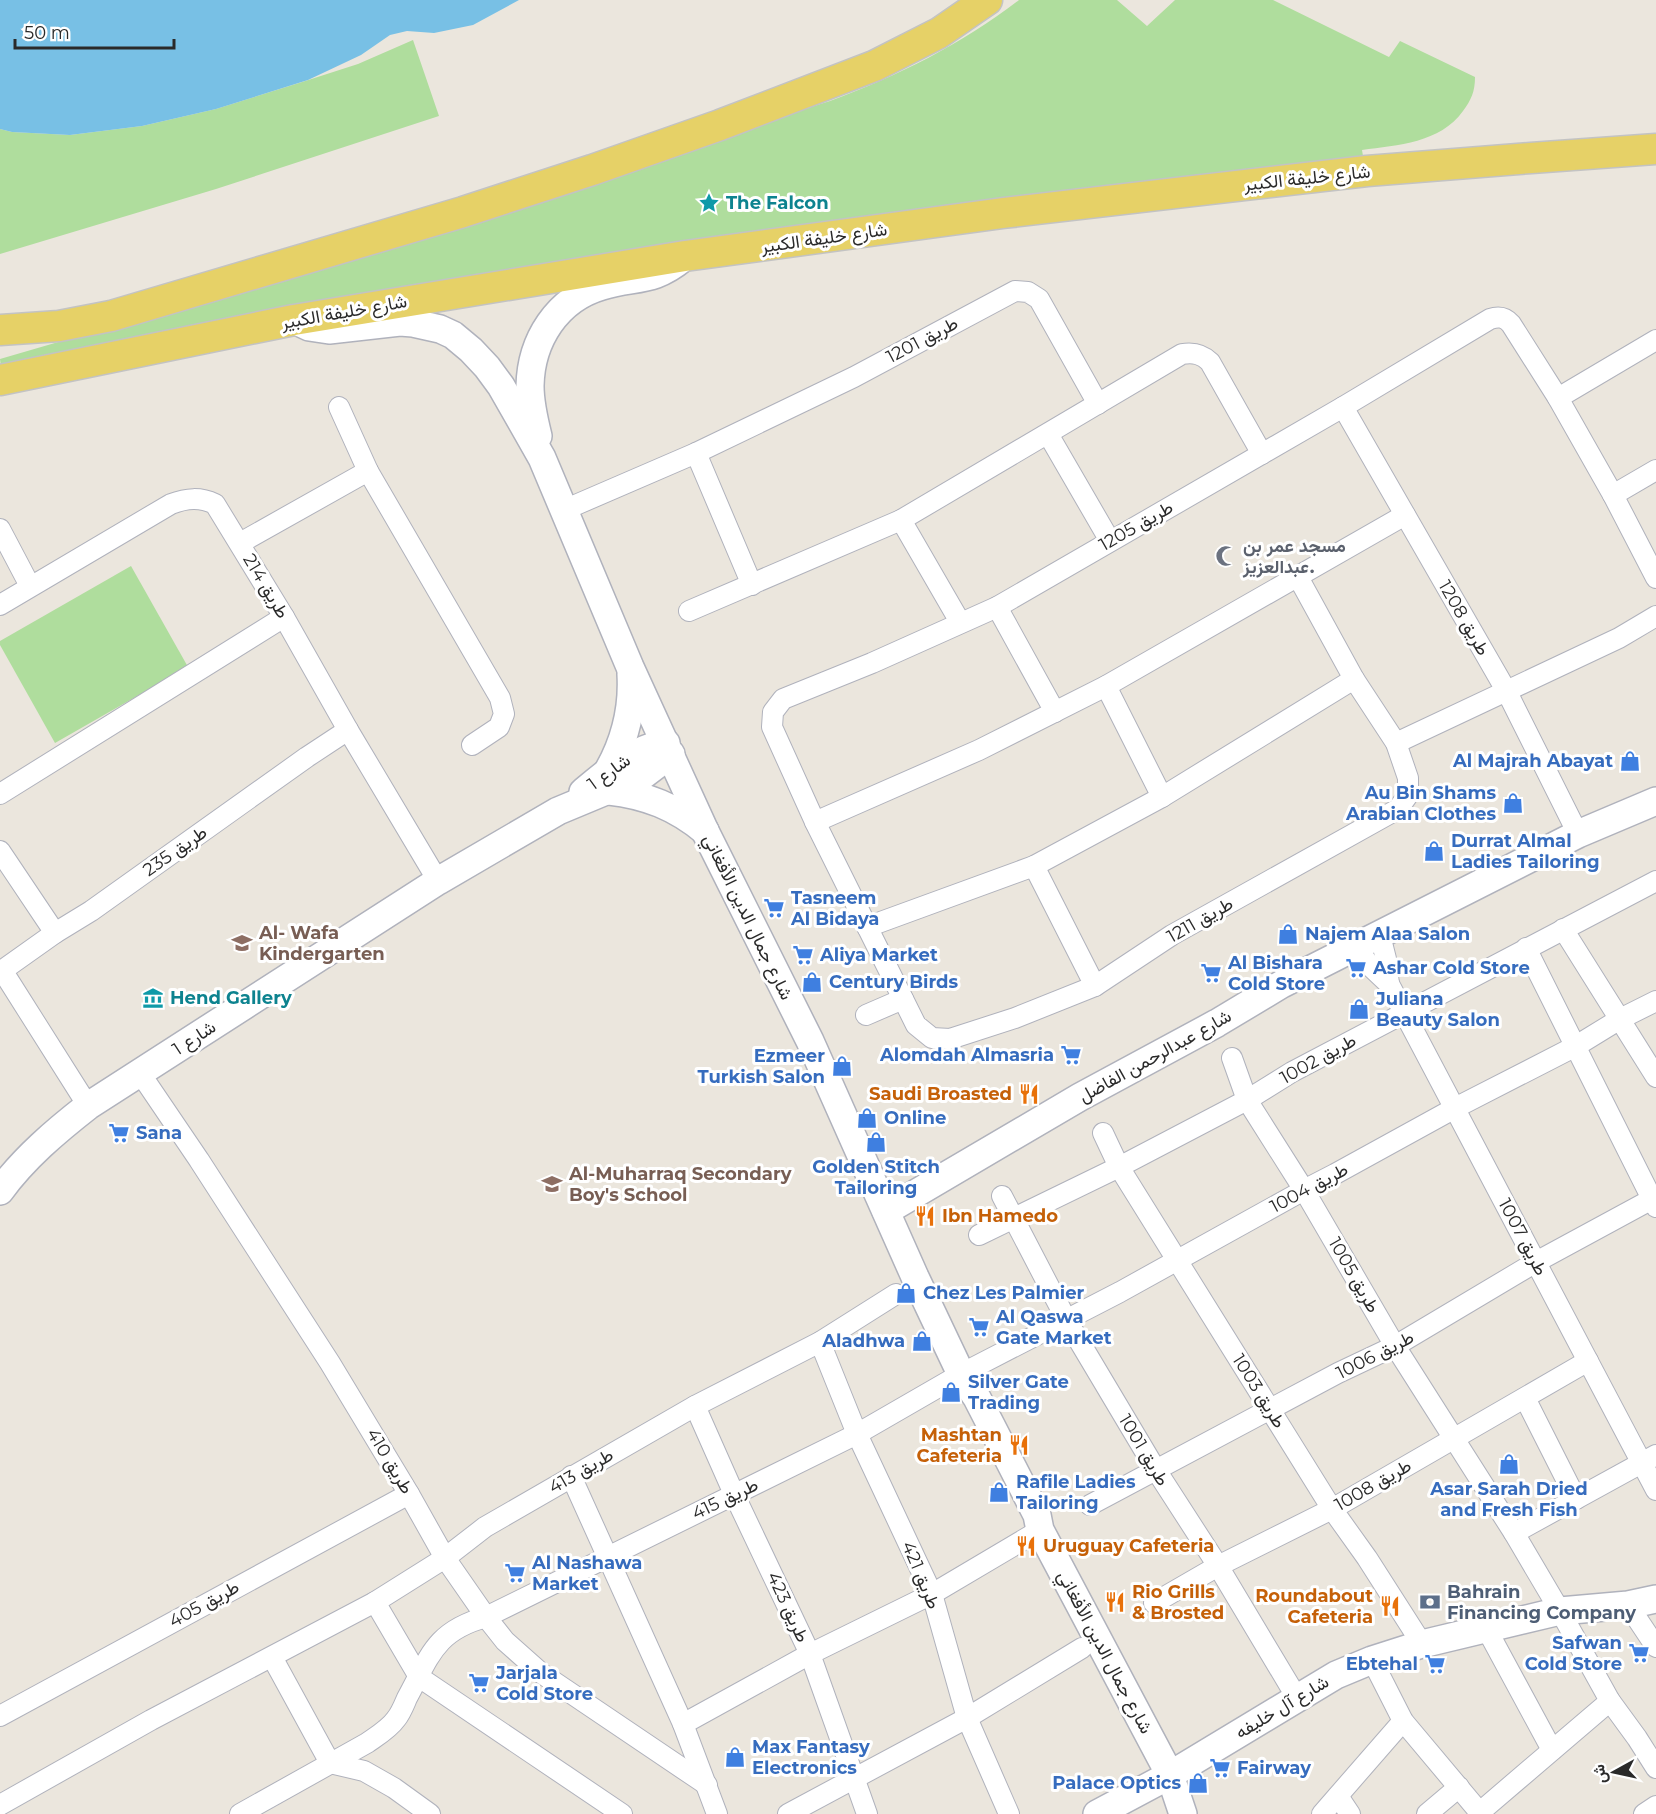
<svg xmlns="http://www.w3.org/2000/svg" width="1656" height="1814" viewBox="0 0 1656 1814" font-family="Montserrat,Vazirmatn,sans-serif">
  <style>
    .green { fill: #afdd9d }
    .water { fill: #78c0e5 }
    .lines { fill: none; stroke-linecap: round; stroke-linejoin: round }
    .street-casing { stroke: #b0b2bc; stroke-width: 22 }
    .secondary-casing { stroke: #b0b2bc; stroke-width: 30 }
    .primary-casing { stroke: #c3c3c3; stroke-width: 33 }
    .street { stroke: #fff; stroke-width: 20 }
    .secondary { stroke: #fff; stroke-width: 27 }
    .primary { stroke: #e6d167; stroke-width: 30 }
    .labels { text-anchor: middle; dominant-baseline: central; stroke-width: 6; stroke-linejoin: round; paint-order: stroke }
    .street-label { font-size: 18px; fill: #2a2a2a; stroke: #fff }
    .culture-label { font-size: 18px; font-weight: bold; fill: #0d838f; stroke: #fff; text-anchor: start }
    .worship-label { font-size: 18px; font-weight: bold; fill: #5b616d; stroke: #fff; text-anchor: start }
    .shop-label { font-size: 18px; font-weight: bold; fill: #366cbe; stroke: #fff; text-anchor: start }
    .education-label { font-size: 18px; font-weight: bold; fill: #785e54; stroke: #fff; text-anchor: start }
    .food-label { font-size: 18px; font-weight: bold; fill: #c56008; stroke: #fff; text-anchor: end }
    .service-label { font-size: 18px; font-weight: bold; fill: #4e5e75; stroke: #fff; text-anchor: start }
  </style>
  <rect width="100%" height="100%" fill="#ebe6dd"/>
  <g class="green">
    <path d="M1019,0H1117L1147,26L1175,0H1273L1389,57L1400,41L1475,77C1475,92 1471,100 1463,111C1440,143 1398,145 1362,150L1363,156L1140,182L1,367L0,359L192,303L830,101C898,76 962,44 1019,0Z"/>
    <path d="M413,40L439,116L216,189L0,254V129L12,132L70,135L142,126L216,109L299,83L358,64Z"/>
    <path d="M131,566L188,667L55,743L0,645V641Z"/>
  </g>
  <path class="water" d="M0,0H519L473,25L434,33L407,31L390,35L361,55L308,80L216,109L142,126L70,135L12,132L0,129Z"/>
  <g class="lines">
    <g class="street-casing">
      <g id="street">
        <path d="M1558,398L1656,340"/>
        <path d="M339,407L368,471L500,698L504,714L499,727L472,745"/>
        <path d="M1343,407L1507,692L1578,834"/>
        <path d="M1048,434L1110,541"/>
        <path d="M696,453L752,585"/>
        <path d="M1613,495L1656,470"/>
        <path d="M564,510L696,453L854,377L1015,291L1028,292L1039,299L1098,404"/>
        <path d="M901,520L960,622"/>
        <path d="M0,529L30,586"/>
        <path d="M240,543L368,471"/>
        <path d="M1298,577L1354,679L1396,743L1408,778V795L1398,809L1172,935L1095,986L1015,1018L950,1039L932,1038L916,1025L815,822L772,727L773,712L783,699L872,663L997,607L1343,407L1490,319C1499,316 1505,317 1511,324L1558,398L1613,495L1656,578"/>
        <path d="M0,605L171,504C187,498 200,497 215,504L284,617L348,730L438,881"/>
        <path d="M997,607L1055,712"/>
        <path d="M689,611L901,520L1182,354C1194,352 1202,354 1210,362L1262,454"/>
        <path d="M1106,686L1162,797"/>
        <path d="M1396,743L1619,638L1656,616"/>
        <path d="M0,794L284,617"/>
        <path d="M815,822L979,750L1106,686L1405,515"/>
        <path d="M0,851L55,933"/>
        <path d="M1034,866L1095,986"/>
        <path d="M867,927L1034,866L1162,797L1354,679"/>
        <path d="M1563,929L1656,1077"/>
        <path d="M1380,935L1386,959L1389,984"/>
        <path d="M1356,947L1371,967L1389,984L1656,1490"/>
        <path d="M1526,948L1656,1207"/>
        <path d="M2,970L88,1106"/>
        <path d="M0,972L55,933L91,911L307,757L348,730"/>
        <path d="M866,1015L903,999"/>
        <path d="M1232,1058L1247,1100L1304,1190L1395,1346L1514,1533L1560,1611L1610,1701L1637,1738L1656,1768"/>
        <path d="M140,1073L199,1160L330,1363L409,1494L445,1558L486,1617L505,1641L541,1673L707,1785"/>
        <path d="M1103,1133L1119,1167L1332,1509L1367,1558L1422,1644"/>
        <path d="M1002,1196L1066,1319L1156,1470L1218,1566L1297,1698"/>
        <path d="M979,1235L1119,1167L1247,1100L1292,1072L1656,881"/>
        <path d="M820,1342L857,1434L932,1594L967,1718L1009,1814"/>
        <path d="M1525,1398L1576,1499"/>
        <path d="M695,1406L734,1494L810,1654L867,1814"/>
        <path d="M571,1476L683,1724L717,1814"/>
        <path d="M1090,1505L1338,1373L1395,1346L1536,1262L1656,1197"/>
        <path d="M1514,1533L1656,1455"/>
        <path d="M375,1602L419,1677L622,1814"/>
        <path d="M1154,1603L1218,1566L1332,1509L1588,1361"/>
        <path d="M1628,1605L1656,1647"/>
        <path d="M1486,1628L1552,1750"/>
        <path d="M272,1657L330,1763L364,1771L394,1788L430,1814"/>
        <path d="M1372,1660L1403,1721L1481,1814"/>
        <path d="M0,1716L409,1494"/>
        <path d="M683,1724L810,1654L932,1594L1040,1530"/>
        <path d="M1338,1796L1350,1814"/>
        <path d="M0,1805L151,1720L375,1602L445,1558L485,1527L695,1406L820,1342L896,1294"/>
        <path d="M1480,1812L1610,1701"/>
        <path d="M240,1814L367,1743C377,1736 389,1729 396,1719C401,1713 404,1705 407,1698C430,1656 435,1631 486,1617L857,1434L961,1374L1120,1292L1304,1190L1335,1174L1455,1108L1576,1046L1620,1019L1656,1001"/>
        <path d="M788,1814L967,1718L1082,1648"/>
        <path d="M1322,1814L1403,1721"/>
        <path d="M1427,1814L1459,1787"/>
        <path d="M1644,1814L1656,1806"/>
      </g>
    </g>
    <g class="secondary-casing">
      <g id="secondary">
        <path d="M294,320L309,327L329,330L400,322L413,323L440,329L453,335L471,350L487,367L501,386L542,458L630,667L705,831L810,1041L915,1277L961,1374L977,1398L1037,1515L1040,1530L1170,1775L1183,1814"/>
        <path d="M538,436C534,420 530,403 530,386C531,340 557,299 602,286C636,276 653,283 683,258"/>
        <path d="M609,769C625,740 633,708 631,674"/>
        <path d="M609,791C646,795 676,807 705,831"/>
        <path d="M583,792C608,771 633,749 666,743"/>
        <path d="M0,1191C24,1158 56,1131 88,1106L438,881L558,811L642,776L671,754"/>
        <path d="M886,1211L1080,1097L1217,1023L1282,984L1578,834L1656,801"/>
        <path d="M1097,1814L1170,1775L1336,1675L1372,1660L1422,1644L1560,1611L1628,1605L1656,1599"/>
      </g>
    </g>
    <g class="primary-casing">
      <g id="primary">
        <path d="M0,330L59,326L111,316L463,212L592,170L720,125L874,66L939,33L987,0"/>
        <path d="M0,380L294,320L685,256L1003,213L1367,171L1531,158L1656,149"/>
      </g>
    </g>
    <use href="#street" class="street"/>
    <use href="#secondary" class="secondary"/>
    <use href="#primary" class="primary"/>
  </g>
  <defs>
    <g id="sight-bare" transform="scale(1.62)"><path d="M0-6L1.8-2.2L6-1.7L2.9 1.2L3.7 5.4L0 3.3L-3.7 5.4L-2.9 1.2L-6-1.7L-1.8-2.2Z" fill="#0f9aa8" stroke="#fff" stroke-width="2.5" paint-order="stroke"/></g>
    <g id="mosque-bare" transform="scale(1.62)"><path d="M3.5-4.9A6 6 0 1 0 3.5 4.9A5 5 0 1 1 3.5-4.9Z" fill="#6b7280" stroke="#fff" stroke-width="2.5" paint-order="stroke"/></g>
    <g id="shop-bare" transform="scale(1.62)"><path d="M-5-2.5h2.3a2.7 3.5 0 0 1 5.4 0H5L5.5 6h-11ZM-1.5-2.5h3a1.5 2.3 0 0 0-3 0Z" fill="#3f7fe0" stroke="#fff" stroke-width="2.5" paint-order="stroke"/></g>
    <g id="supermarket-bare" transform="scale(1.62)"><path d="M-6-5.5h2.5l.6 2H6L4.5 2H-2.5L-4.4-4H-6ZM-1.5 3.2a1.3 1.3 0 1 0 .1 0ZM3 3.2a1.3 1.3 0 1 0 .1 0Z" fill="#3f7fe0" stroke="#fff" stroke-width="2.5" paint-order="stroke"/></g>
    <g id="school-bare" transform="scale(1.62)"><path d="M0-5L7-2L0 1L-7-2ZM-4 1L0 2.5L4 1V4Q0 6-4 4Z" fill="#8d6e63" stroke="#fff" stroke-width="2.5" paint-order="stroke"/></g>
    <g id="museum-bare" transform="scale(1.62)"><path d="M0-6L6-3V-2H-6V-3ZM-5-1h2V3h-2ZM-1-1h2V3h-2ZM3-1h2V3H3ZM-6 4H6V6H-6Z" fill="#0f9aa8" stroke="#fff" stroke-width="2.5" paint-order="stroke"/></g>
    <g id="restaurant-bare" transform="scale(1.62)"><path d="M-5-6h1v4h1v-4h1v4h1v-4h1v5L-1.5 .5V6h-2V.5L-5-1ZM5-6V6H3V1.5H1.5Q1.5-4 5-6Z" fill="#e8710a" stroke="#fff" stroke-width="2.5" paint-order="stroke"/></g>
    <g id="bank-bare" transform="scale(1.62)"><path d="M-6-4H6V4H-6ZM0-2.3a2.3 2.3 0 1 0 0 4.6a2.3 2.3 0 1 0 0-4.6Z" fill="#5c6f8a" stroke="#fff" stroke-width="2.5" paint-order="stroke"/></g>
  </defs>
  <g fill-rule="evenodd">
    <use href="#sight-bare" x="709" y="203"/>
    <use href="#mosque-bare" x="1226" y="556"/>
    <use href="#shop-bare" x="1630" y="761"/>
    <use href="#shop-bare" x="1513" y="803"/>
    <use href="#shop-bare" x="1434" y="851"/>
    <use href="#supermarket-bare" x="774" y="908"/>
    <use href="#shop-bare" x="1288" y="934"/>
    <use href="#school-bare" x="242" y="943"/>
    <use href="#supermarket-bare" x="803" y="955"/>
    <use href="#supermarket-bare" x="1356" y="968"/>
    <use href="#supermarket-bare" x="1211" y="973"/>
    <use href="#shop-bare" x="812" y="982"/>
    <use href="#museum-bare" x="153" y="998"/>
    <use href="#shop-bare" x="1359" y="1009"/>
    <use href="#supermarket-bare" x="1071" y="1055"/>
    <use href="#shop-bare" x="842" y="1066"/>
    <use href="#restaurant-bare" x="1029" y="1094"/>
    <use href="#shop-bare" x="867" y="1118"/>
    <use href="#supermarket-bare" x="119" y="1133"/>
    <use href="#shop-bare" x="876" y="1142"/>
    <use href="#school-bare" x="552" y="1184"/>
    <use href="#restaurant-bare" x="925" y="1216"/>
    <use href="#shop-bare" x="906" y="1293"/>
    <use href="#supermarket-bare" x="979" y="1327"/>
    <use href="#shop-bare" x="922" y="1341"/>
    <use href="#shop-bare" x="951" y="1392"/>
    <use href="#restaurant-bare" x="1019" y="1445"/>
    <use href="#shop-bare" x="1509" y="1464"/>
    <use href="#shop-bare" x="999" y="1492"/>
    <use href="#restaurant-bare" x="1026" y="1546"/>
    <use href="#supermarket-bare" x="515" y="1573"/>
    <use href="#restaurant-bare" x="1115" y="1602"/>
    <use href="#bank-bare" x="1430" y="1602"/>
    <use href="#restaurant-bare" x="1390" y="1606"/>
    <use href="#supermarket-bare" x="1639" y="1653"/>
    <use href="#supermarket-bare" x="1435" y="1664"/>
    <use href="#supermarket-bare" x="479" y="1683"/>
    <use href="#shop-bare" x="735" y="1757"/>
    <use href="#supermarket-bare" x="1220" y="1768"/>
    <use href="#shop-bare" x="1198" y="1783"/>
  </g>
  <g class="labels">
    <g class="street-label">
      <text transform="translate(1307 178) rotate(-6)">شارع خليفة الكبير</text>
      <text transform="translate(824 238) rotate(-8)">شارع خليفة الكبير</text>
      <text transform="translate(344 312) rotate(-10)">شارع خليفة الكبير</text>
      <text transform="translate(922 340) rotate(-28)">طريق 1201</text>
      <text transform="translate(1136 526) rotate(-30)">طريق 1205</text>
      <text transform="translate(266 586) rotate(59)">طريق 214</text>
      <text transform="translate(1464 618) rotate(60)">طريق 1208</text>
      <text transform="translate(609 772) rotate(-36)">شارع 1</text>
      <text transform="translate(175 851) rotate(-35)">طريق 235</text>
      <text transform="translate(748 917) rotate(64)">شارع جمال الدين الأفغاني</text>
      <text transform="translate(1200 920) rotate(-30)">طريق 1211</text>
      <text transform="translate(194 1038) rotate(-33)">شارع 1</text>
      <text transform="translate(1155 1056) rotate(-29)">شارع عبدالرحمن الفاضل</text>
      <text transform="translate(1318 1059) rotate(-29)">طريق 1002</text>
      <text transform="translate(1309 1188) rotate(-28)">طريق 1004</text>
      <text transform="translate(1523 1237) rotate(62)">طريق 1007</text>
      <text transform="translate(1354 1275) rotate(60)">طريق 1005</text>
      <text transform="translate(1375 1355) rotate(-27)">طريق 1006</text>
      <text transform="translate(1259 1391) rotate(58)">طريق 1003</text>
      <text transform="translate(1144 1450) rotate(59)">طريق 1001</text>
      <text transform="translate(390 1461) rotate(59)">طريق 410</text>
      <text transform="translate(581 1471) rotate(-30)">طريق 413</text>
      <text transform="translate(1373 1485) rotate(-30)">طريق 1008</text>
      <text transform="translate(725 1499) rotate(-26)">طريق 415</text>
      <text transform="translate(921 1575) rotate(67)">طريق 421</text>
      <text transform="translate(204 1604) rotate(-29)">طريق 405</text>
      <text transform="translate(788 1607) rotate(65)">طريق 423</text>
      <text transform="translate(1105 1652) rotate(62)">شارع جمال الدين الأفغاني</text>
      <text transform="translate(1282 1707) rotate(-31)">شارع آل خليفه</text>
    </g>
    <g class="culture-label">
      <text x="726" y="203">The Falcon</text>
      <text x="170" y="998">Hend Gallery</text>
    </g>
    <g class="worship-label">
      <text x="1243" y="546">مسجد عمر بن<tspan x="1243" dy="21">عبدالعزيز.</tspan></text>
    </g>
    <g class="shop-label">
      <text x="1613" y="761" text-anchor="end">Al Majrah Abayat</text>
      <text x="1496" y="793" text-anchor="end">Au Bin Shams<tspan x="1496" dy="21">Arabian Clothes</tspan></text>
      <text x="1451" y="841">Durrat Almal<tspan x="1451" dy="21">Ladies Tailoring</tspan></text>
      <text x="791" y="898">Tasneem<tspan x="791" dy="21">Al Bidaya</tspan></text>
      <text x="1305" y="934">Najem Alaa Salon</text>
      <text x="820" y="955">Aliya Market</text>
      <text x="1228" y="963">Al Bishara<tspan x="1228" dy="21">Cold Store</tspan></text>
      <text x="1373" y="968">Ashar Cold Store</text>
      <text x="829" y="982">Century Birds</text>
      <text x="1376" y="999">Juliana<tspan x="1376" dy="21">Beauty Salon</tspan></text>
      <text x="1054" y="1055" text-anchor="end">Alomdah Almasria</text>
      <text x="825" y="1056" text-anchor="end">Ezmeer<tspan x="825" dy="21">Turkish Salon</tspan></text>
      <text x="884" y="1118">Online</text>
      <text x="136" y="1133">Sana</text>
      <text x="876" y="1167" text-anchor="middle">Golden Stitch<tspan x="876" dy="21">Tailoring</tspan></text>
      <text x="923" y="1293">Chez Les Palmier</text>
      <text x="996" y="1317">Al Qaswa<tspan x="996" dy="21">Gate Market</tspan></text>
      <text x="905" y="1341" text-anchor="end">Aladhwa</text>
      <text x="968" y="1382">Silver Gate<tspan x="968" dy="21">Trading</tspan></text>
      <text x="1016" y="1482">Rafile Ladies<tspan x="1016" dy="21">Tailoring</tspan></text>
      <text x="1509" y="1489" text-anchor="middle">Asar Sarah Dried<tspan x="1509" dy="21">and Fresh Fish</tspan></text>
      <text x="532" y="1563">Al Nashawa<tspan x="532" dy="21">Market</tspan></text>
      <text x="1622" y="1643" text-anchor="end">Safwan<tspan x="1622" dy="21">Cold Store</tspan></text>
      <text x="1418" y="1664" text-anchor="end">Ebtehal</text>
      <text x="496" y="1673">Jarjala<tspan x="496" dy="21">Cold Store</tspan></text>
      <text x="752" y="1747">Max Fantasy<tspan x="752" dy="21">Electronics</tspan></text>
      <text x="1237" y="1768">Fairway</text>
      <text x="1181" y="1783" text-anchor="end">Palace Optics</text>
    </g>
    <g class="education-label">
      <text x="259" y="933">Al- Wafa<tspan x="259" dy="21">Kindergarten</tspan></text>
      <text x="569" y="1174">Al-Muharraq Secondary<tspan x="569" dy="21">Boy's School</tspan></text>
    </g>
    <g class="food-label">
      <text x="1012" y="1094">Saudi Broasted</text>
      <text x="942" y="1216" text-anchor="start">Ibn Hamedo</text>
      <text x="1002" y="1435">Mashtan<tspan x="1002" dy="21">Cafeteria</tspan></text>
      <text x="1043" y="1546" text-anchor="start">Uruguay Cafeteria</text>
      <text x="1132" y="1592" text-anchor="start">Rio Grills<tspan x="1132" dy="21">&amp; Brosted</tspan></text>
      <text x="1373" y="1596">Roundabout<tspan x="1373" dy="21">Cafeteria</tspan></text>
    </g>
    <g class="service-label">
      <text x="1447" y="1592">Bahrain<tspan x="1447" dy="21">Financing Company</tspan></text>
    </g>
  </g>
  <g transform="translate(1614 1772) rotate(262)" stroke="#ffffff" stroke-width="4.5" paint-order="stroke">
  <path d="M0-4.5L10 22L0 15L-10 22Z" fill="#2a2a2a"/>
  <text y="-9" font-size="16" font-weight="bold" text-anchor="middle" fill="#2a2a2a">ش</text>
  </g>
  <path d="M15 39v9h159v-9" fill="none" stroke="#2a2a2a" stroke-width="3"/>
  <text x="24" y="39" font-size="18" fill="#2a2a2a" stroke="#ffffff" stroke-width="4.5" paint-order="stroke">50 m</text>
</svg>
